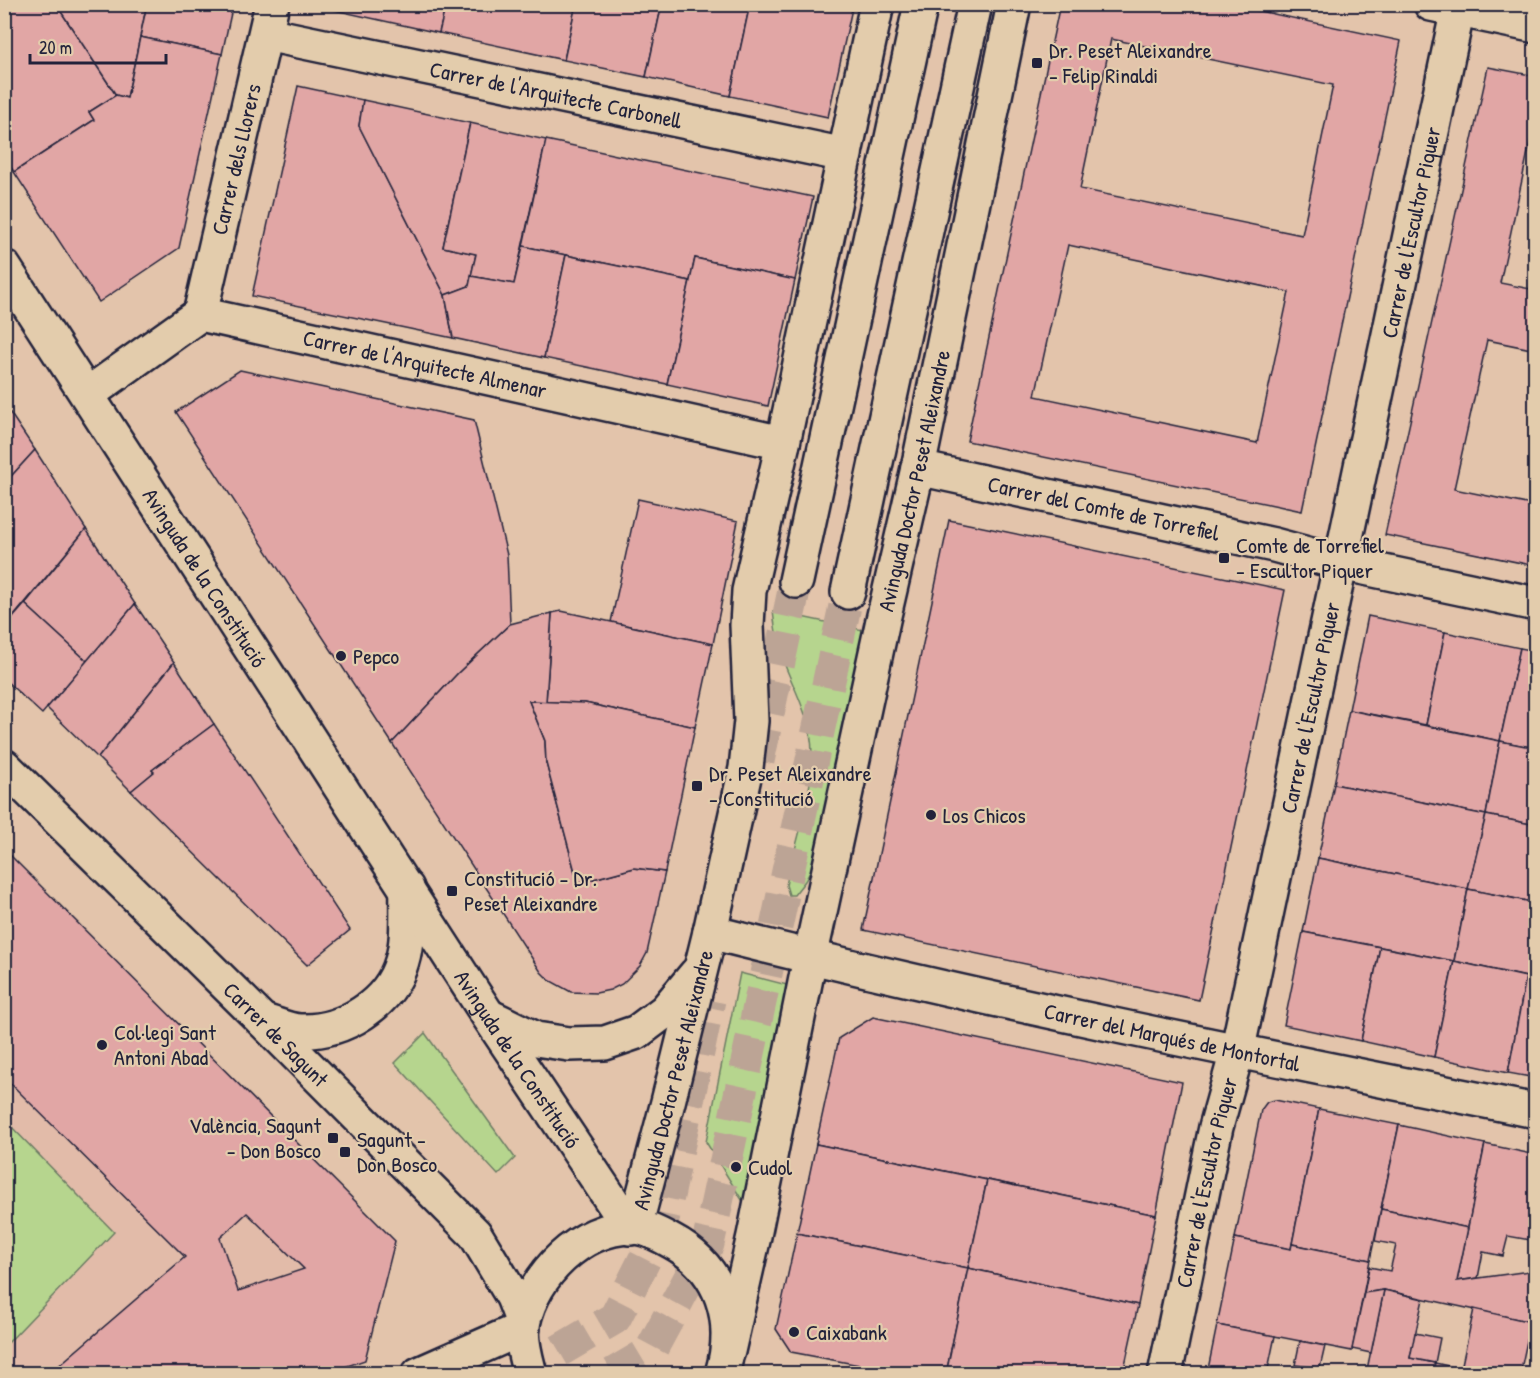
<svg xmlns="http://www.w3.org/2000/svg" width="1540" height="1378" viewBox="0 0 1540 1378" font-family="'Patrick Hand',sans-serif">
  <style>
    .built { fill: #e2bba9 }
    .green { fill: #b6d58e; stroke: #6c7c64; stroke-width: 1.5 }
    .building { fill: #e1a6a5; stroke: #22223b; stroke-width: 1.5; fill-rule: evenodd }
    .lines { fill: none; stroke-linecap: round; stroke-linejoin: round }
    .major-tunnel { stroke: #bca495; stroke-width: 33; stroke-dasharray: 33 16; stroke-linecap: butt }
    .minor-casing { stroke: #22223b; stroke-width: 38 }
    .major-casing { stroke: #22223b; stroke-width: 38 }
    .minor { stroke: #e3ccac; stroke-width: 33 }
    .major { stroke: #e3ccac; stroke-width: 33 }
    .poi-dot { fill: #22223b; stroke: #e3ccac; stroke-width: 2 }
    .labels { text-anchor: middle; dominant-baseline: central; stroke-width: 4.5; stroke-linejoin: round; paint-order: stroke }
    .poi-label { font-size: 22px; fill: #22223b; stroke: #e3ccac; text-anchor: start }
    .street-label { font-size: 22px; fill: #22223b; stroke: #e3ccac }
  </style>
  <rect width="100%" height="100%" fill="#e3c4ab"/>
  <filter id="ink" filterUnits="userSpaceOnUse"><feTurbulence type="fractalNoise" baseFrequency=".0167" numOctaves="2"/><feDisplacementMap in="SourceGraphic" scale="12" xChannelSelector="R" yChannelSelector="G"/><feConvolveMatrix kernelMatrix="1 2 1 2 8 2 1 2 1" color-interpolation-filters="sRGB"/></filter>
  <g filter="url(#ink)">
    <path class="built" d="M4,849L395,1241L365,1360L324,1374L5,1373Z"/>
    <g class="green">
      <path d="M773,611L868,631L817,859L805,881L794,895H789L786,885C796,840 819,779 810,733C805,706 792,685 783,660C777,644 775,628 773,611Z"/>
      <path d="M740,973L791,986L747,1208L706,1142Z"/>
      <path d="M425,1033L515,1158L498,1175L395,1063Z"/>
      <path d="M4,1119L114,1232L5,1346H4Z"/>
    </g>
    <g class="building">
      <path d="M4,4H56L116,95L89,112L94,120L14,172L4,157Z"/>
      <path d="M56,4H147L127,98L116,95Z"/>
      <path d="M147,4H233L222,54L140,37Z"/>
      <path d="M316,4H446L439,33L316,6Z"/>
      <path d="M446,4H576L564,60L439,33Z"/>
      <path d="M576,4H662L646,77L564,60Z"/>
      <path d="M662,4H750L730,96L646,77Z"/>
      <path d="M750,4H853L828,117L730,96Z"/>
      <path d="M1060,4H1226L1401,41L1302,511L967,441ZM1111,39L1333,85L1302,235L1080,189ZM1068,245L1289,292L1257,443L1035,396Z"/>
      <path d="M140,37L222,54L179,248L99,302L14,172L94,120L89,112L116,95L127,98Z"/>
      <path d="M1488,67L1536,76V134L1532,133L1500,283L1536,290V350L1487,340L1454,489L1536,506V566L1385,535Z"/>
      <path d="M298,86L363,100L359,126L445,295L453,338L252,296Z"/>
      <path d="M363,100L470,123L443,247L476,254L469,286L445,295L359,126Z"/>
      <path d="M470,123L546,140L514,284L471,276L476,254L443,247Z"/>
      <path d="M546,140L813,197L795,280L695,258L690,281L523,246Z"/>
      <path d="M523,246L566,255L544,358L453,338L445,295L469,286L471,276L514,284Z"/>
      <path d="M566,255L690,281L667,384L544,358Z"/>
      <path d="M695,258L795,280L768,406L667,384Z"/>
      <path d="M240,370L474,420L507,555L510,624L458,673L392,743L176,412Z"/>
      <path d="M4,404L35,450L4,484Z"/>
      <path d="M35,450L86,529L4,628V484Z"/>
      <path d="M638,499L738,521L713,644L611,622Z"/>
      <path d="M949,520L1285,590L1199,1000L863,930Z"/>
      <path d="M86,529L135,604L87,661L25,604Z"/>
      <path d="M25,604L87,661L42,714L4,679V628Z"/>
      <path d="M135,604L174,662L98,758L47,708Z"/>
      <path d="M561,611L713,644L695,727L585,703L546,702L552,613Z"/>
      <path d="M552,613L546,702L529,701L545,741L546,763L578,883L634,868L665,872L647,953L640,966L622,984L610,990L596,993L571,992L549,980L541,972L392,743L458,673L510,624Z"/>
      <path d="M1368,616L1445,632L1426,725L1349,710Z"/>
      <path d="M1445,632L1520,648L1500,741L1426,725Z"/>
      <path d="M1520,648L1536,651V748L1500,741Z"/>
      <path d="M174,662L214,724L152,770L154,772L131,791L98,758Z"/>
      <path d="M529,701L585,703L695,727L665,872L634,868L578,883L546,763L545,741Z"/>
      <path d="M1349,710L1500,741L1486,815L1334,784Z"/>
      <path d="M214,724L350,930L307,965L131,791L154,772L152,770Z"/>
      <path d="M1500,741L1536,748V825L1486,815Z"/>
      <path d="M1334,784L1486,815L1468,889L1318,858Z"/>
      <path d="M1486,815L1536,825V903L1468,889Z"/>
      <path d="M4,849L395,1241L365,1360L324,1374H49L185,1257L4,1077ZM247,1213L304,1269L238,1291L220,1238Z"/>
      <path d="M1318,858L1468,889L1454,961L1303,932Z"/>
      <path d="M1468,889L1536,903V979L1454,961Z"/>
      <path d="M1303,932L1380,947L1361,1041L1284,1025Z"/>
      <path d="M1380,947L1454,961L1434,1057L1361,1041Z"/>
      <path d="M1454,961L1526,977L1508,1073L1434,1057Z"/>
      <path d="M1526,977L1536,979V1078L1508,1073Z"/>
      <path d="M873,1017L1182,1082L1156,1215L816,1144L839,1038Z"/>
      <path d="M1275,1100L1319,1109L1291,1249L1235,1238L1261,1110L1267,1102Z"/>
      <path d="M1319,1109L1399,1125L1370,1260L1292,1244Z"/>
      <path d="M1399,1125L1485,1144L1468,1228L1381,1209Z"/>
      <path d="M816,1144L987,1180L968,1268L797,1233Z"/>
      <path d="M1485,1144L1536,1155V1241L1508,1236L1503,1256L1483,1252L1478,1278L1457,1281Z"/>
      <path d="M987,1180L1156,1215L1138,1305L968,1268Z"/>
      <path d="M1381,1209L1468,1228L1457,1281L1536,1270V1301L1531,1322L1384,1290L1364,1293L1369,1267L1390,1271L1396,1245L1375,1241Z"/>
      <path d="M797,1233L968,1268L946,1374H907L791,1352L776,1329Z"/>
      <path d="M1235,1238L1291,1249L1292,1244L1370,1260L1352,1351L1217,1325Z"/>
      <path d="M968,1268L1138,1305L1123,1374H946Z"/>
      <path d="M1384,1290L1423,1299L1410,1358L1435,1363L1433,1374H1366Z"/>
      <path d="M1384,1290L1371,1353L1352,1349L1364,1293Z"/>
      <path d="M1474,1309L1531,1322L1520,1374H1433L1435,1363L1461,1369Z"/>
      <path d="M1217,1325L1275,1336L1267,1374H1207Z"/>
      <path d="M1415,1333L1440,1338L1435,1363L1410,1358Z"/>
      <path d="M1300,1341L1325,1346L1320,1368L1295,1365Z"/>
    </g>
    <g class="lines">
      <g class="major-tunnel">
        <path d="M758,761L796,581"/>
        <path d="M516,1374L528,1369L615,1318L662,1225L709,1000"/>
        <path d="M613,1374L650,1352L708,1244L848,592"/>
      </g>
      <g class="minor-casing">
        <g id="minor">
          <path d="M1431,4L1536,26"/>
          <path id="s1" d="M266,34L845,155"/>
          <path id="s2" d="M200,314L272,4"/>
          <path id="s3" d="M88,394L200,314L783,443"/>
          <path id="s4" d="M918,468L1274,545L1341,563L1536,604"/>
          <path id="s5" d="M4,766L263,1021L475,1234L513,1297L523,1323"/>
          <path id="s6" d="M710,932C983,1001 1259,1056 1536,1111"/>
          <path d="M263,1021C275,1024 288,1030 299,1031C343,1033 390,1004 402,961C409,938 406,912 407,888"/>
          <path id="s7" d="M1165,1374L1216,1127L1237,1052L1459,4"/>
        </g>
      </g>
      <g class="major-casing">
        <g id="major">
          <path id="s8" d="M4,267L489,1017L630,1228"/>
          <path d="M796,581L921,4"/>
          <path d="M848,592L975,4"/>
          <path d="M491,1017L536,1039L569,1044L605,1043L637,1032L665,1011L696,974"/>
          <path id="s9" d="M635,1227L668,1102L710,932L746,768L751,721L747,625L749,591L783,443L877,4"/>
          <path id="s10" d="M728,1351L754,1236L810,958L883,620L918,468L1014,4"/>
          <path d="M419,1374L523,1328"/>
          <path d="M530,1374C526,1358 520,1339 523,1324C534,1274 580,1228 632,1227C646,1227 660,1235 671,1241C722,1268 738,1320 722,1374"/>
        </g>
      </g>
      <use href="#minor" class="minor"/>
      <use href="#major" class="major"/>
    </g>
  </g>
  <g class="poi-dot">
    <rect x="1031" y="57" width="12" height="12" rx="3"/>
    <rect x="1218" y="552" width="12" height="12" rx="3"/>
    <circle cx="341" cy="656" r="6"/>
    <rect x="691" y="780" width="12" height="12" rx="3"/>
    <circle cx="931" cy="815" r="6"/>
    <rect x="446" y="885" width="12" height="12" rx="3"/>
    <circle cx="102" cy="1045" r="6"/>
    <rect x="327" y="1132" width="12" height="12" rx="3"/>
    <rect x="339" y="1146" width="12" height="12" rx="3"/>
    <circle cx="736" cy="1167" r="6"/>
    <circle cx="794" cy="1332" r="6"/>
  </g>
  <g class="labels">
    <g class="poi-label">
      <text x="1049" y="50">Dr. Peset Aleixandre<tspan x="1049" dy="25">- Felip Rinaldi</tspan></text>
      <text x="1236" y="545">Comte de Torrefiel<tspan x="1236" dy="25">- Escultor Piquer</tspan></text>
      <text x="353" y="656">Pepco</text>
      <text x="709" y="773">Dr. Peset Aleixandre<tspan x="709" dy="25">- Constitució</tspan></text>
      <text x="943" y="815">Los Chicos</text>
      <text x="464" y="878">Constitució - Dr.<tspan x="464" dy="25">Peset Aleixandre</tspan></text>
      <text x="114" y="1032">Col·legi Sant<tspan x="114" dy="25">Antoni Abad</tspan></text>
      <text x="321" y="1125" text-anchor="end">València, Sagunt<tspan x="321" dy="25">- Don Bosco</tspan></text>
      <text x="357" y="1139">Sagunt -<tspan x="357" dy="25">Don Bosco</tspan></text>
      <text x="748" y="1167">Cudol</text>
      <text x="806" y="1332">Caixabank</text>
    </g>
    <g class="street-label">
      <text stroke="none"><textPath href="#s1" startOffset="296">Carrer de l'Arquitecte Carbonell</textPath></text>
      <text stroke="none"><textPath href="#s2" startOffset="159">Carrer dels Llorers</textPath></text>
      <text stroke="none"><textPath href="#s7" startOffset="1168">Carrer de l'Escultor Piquer</textPath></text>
      <text stroke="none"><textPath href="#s3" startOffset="368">Carrer de l'Arquitecte Almenar</textPath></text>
      <text stroke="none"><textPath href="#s10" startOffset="890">Avinguda Doctor Peset Aleixandre</textPath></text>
      <text stroke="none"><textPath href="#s4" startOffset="190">Carrer del Comte de Torrefiel</textPath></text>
      <text stroke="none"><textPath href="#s8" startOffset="370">Avinguda de la Constitució</textPath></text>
      <text stroke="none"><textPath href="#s7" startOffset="682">Carrer de l'Escultor Piquer</textPath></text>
      <text stroke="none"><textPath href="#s5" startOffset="382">Carrer de Sagunt</textPath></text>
      <text stroke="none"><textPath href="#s6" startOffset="474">Carrer del Marqués de Montortal</textPath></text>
      <text stroke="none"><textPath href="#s8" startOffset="944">Avinguda de la Constitució</textPath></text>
      <text stroke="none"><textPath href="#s9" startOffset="152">Avinguda Doctor Peset Aleixandre</textPath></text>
      <text stroke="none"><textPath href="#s7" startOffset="196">Carrer de l'Escultor Piquer</textPath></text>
    </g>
  </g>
  <rect width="1540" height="1378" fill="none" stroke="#e3ccac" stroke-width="24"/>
  <rect x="12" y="12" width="1516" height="1354" fill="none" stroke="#22223b" stroke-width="2" filter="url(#ink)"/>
  <path d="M30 54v9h136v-9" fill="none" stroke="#22223b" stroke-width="3"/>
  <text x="39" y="54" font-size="18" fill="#22223b" stroke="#e3ccac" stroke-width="4.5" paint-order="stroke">20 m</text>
</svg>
